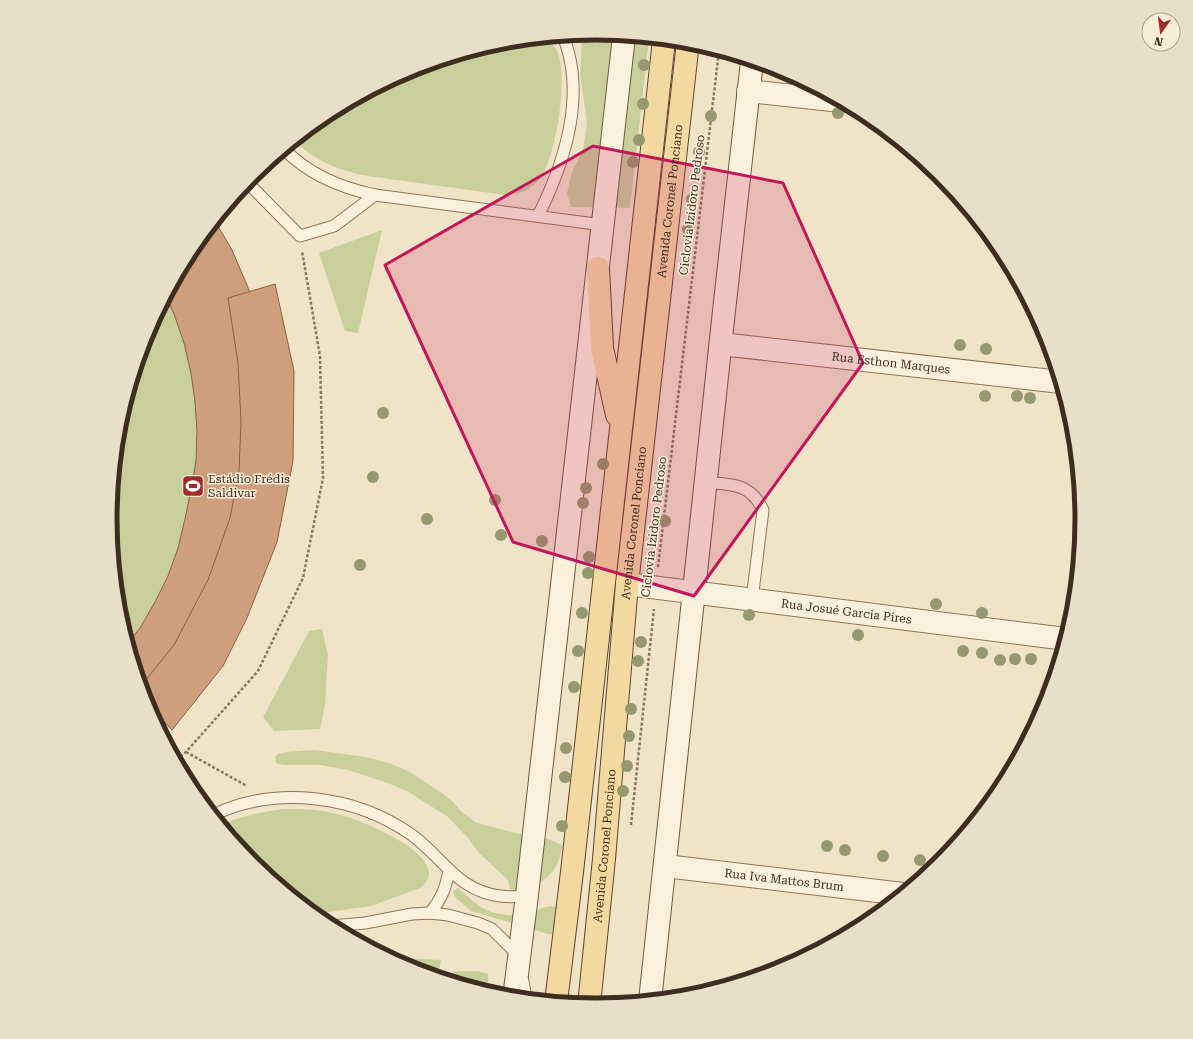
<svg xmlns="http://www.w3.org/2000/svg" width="1193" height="1039" viewBox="0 0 1193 1039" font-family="'Roboto Serif',serif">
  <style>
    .green { fill: #c9cf9b }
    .building { fill: #cf9f7d; stroke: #8d5f41 }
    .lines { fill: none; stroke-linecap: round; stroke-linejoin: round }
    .service-casing { stroke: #8d765c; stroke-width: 13 }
    .minor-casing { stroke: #8d765c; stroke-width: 24 }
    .tertiary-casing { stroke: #8d765c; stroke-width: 24 }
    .secondary-casing { stroke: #6f573f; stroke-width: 24 }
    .primary-casing { stroke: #5b4430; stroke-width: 24 }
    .path { stroke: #8d765c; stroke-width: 2.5; stroke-dasharray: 3 2; stroke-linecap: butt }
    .service { stroke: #faf1dc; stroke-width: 11 }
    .minor { stroke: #faf1dc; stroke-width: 22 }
    .tertiary { stroke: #faf1dc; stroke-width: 22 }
    .secondary { stroke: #faf1dc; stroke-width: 22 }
    .primary { stroke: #f3d9a0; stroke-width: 22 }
    .tree { fill: #96986f }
    .marked { fill: #c2185b; fill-opacity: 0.2; stroke: #c2185b; stroke-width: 3; stroke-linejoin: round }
    .labels { text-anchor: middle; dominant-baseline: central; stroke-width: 3; stroke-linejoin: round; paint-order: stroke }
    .street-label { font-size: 12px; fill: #3d2e20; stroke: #f7eed8 }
    .poi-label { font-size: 12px; fill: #3d2e20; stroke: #f7eed8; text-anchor: start }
    .rim { fill: none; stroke: #3d2e20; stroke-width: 5 }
  </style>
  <rect width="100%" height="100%" fill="#f0e4c8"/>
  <g class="green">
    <path d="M597,33L649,38L630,208L571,207L567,193L572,172L583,150L587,123L580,73L582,39L588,34Z"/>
    <path d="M541,38C548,41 554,44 557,51C569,75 556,158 540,179C531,190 519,194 505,195L361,175C337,169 312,160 295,140L326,115L411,70L502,42Z"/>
    <path d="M382,230L358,333L345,331L319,253Z"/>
    <path d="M192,249L232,250L247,285L260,321L183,701L159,728L147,705L119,614L110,519L119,424L147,333Z"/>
    <path d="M322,629L328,655L325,704L320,729L274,731L263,717L309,631Z"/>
    <path d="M315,750L366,757L389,763L408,771L442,793L453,802L462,812L475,822L515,833L546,838L562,845C560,866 550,880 529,887C523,889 516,891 510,889L508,880L480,854L467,837L448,817L407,791L385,782L348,770L321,765H283L276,763L275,757L278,754L286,752Z"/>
    <path d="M284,809C301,809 317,809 333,813C355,817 460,858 420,888L371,906L315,914L252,863L221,825C241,816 262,812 284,809Z"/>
    <path d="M458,888C464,892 468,897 474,902C489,915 511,918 530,912C540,910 546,904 556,907L552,934H547L536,930L471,911L455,897L453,891Z"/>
    <path d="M388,957L441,960L438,977L410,969Z"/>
    <path d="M454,971H479L488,974L489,993L451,981Z"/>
  </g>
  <g class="building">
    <path d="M215,221L232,250L247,285L260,321L269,358L274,394L276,431L274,468L269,504L262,538L254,571L241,606L225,640L206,671L183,701L159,728L147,705L128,643L140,628L155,602L168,576L178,548L185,519L191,490L196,461L197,431L195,402L191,373L184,343L174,314L166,297L192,249Z"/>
    <path d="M275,284L294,371L293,461L277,542L247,618L223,666L172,730L147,704L141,686L174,645L208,580L230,518L239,471L241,422L238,363L228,298Z"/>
  </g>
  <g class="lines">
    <g class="service-casing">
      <g id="service">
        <path d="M284,149C309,175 342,188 375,195L603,225"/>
        <path d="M247,182L300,236L334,226L375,195"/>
        <path d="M538,216C565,162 587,95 563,36"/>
        <path d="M704,482C731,485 750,482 763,510L752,600"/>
        <path d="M213,815C276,785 355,795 412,835C443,858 458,891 500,896C509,897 518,897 527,895"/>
        <path d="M430,913C441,900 446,888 449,870"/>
        <path d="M331,926L365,923L412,914L430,913L448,915L478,923L492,929L519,956"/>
        <path d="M523,981L526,999"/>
      </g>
    </g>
    <g class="minor-casing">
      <g id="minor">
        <path d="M748,91L841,101"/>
        <path id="s1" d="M721,344L1061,382"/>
        <path id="s2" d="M665,866L903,894"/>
      </g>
    </g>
    <g class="tertiary-casing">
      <g id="tertiary">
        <path id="s3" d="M627,584L1066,639"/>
      </g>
    </g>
    <g class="secondary-casing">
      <g id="secondary">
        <path d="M514,998L527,895L624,36"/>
        <path d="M650,1001C684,687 716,374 752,61"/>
      </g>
    </g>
    <g class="primary-casing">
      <g id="primary">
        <path d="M598,268L602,348L617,415"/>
        <path d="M556,1002L572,872L664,40"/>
        <path id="s4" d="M589,1005L604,859L627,584L688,42"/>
      </g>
    </g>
    <g class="path">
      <path d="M658,567L719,51"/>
      <path d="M186,752L247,786"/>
      <path d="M176,759L186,752L258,671L303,578L323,478L320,356L302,251"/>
      <path d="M631,825L654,609"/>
    </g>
    <use href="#service" class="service"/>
    <use href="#minor" class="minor"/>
    <use href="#tertiary" class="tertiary"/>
    <use href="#secondary" class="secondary"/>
    <use href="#primary" class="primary"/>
  </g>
  <g class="tree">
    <circle cx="644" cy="65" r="6"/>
    <circle cx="643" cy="104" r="6"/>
    <circle cx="838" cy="113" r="6"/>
    <circle cx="711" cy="116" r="6"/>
    <circle cx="639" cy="140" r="6"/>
    <circle cx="699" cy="152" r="6"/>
    <circle cx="633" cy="162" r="6"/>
    <circle cx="692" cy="199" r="6"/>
    <circle cx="688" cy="229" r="6"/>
    <circle cx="960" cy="345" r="6"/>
    <circle cx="986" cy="349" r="6"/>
    <circle cx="985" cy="396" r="6"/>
    <circle cx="1017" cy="396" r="6"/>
    <circle cx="1030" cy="398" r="6"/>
    <circle cx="383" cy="413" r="6"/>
    <circle cx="603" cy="464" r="6"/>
    <circle cx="373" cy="477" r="6"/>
    <circle cx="586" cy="488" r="6"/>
    <circle cx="495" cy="500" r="6"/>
    <circle cx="583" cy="503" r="6"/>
    <circle cx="427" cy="519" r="6"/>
    <circle cx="665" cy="521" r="6"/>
    <circle cx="501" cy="535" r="6"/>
    <circle cx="542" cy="541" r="6"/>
    <circle cx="589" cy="557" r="6"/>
    <circle cx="360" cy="565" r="6"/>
    <circle cx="588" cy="573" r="6"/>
    <circle cx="936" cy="604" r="6"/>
    <circle cx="582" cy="613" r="6"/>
    <circle cx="982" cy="613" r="6"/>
    <circle cx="749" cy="615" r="6"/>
    <circle cx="858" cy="635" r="6"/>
    <circle cx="641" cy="642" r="6"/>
    <circle cx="578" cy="651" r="6"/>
    <circle cx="963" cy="651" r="6"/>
    <circle cx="982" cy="653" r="6"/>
    <circle cx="1015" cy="659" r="6"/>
    <circle cx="1031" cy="659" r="6"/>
    <circle cx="1000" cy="660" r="6"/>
    <circle cx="638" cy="661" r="6"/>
    <circle cx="574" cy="687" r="6"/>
    <circle cx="631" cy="709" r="6"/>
    <circle cx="629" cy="736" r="6"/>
    <circle cx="566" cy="748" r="6"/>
    <circle cx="627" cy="766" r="6"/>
    <circle cx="565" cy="777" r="6"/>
    <circle cx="623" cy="791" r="6"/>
    <circle cx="562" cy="826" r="6"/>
    <circle cx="827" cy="846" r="6"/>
    <circle cx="845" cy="850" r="6"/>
    <circle cx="883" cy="856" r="6"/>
    <circle cx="920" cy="860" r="6"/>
  </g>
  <path class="marked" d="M593,146L783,183L863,363L694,596L513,542L385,265Z"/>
  <defs>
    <g id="stadium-square" transform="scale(1.15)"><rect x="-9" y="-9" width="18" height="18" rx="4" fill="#9e2a2b" stroke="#f7eed8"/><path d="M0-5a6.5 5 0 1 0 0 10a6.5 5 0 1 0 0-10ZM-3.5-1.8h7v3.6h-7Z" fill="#fff"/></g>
  </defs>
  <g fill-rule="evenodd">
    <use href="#stadium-square" x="193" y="486"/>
  </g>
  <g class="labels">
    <g class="street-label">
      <text stroke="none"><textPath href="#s4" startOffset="808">Avenida Coronel Ponciano</textPath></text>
      <text transform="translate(692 205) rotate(-83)">Ciclovia Izidoro Pedroso</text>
      <text stroke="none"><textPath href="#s1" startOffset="171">Rua Esthon Marques</textPath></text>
      <text stroke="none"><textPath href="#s4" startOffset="484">Avenida Coronel Ponciano</textPath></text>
      <text transform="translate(654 527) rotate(-83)">Ciclovia Izidoro Pedroso</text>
      <text stroke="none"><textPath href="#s3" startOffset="221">Rua Josué Garcia Pires</textPath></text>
      <text stroke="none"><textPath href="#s4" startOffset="160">Avenida Coronel Ponciano</textPath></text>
      <text stroke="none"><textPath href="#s2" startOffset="120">Rua Iva Mattos Brum</textPath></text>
    </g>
    <g class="poi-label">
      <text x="208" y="479">Estádio Frédis<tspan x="208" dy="14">Saldivar</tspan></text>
    </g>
  </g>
  <path d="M0 0H1193V1039H0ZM117 519a479 479 0 1 1 958 0a479 479 0 1 1-958 0Z" fill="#e8dfc9" fill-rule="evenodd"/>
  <path class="rim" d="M117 519a479 479 0 1 1 958 0a479 479 0 1 1-958 0Z"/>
  <g transform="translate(1161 32) rotate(194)"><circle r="19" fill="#f7eed8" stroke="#ada18e"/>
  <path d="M0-3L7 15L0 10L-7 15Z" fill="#9e2a2b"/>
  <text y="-6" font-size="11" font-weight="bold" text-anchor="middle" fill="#3d2e20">N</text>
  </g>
</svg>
